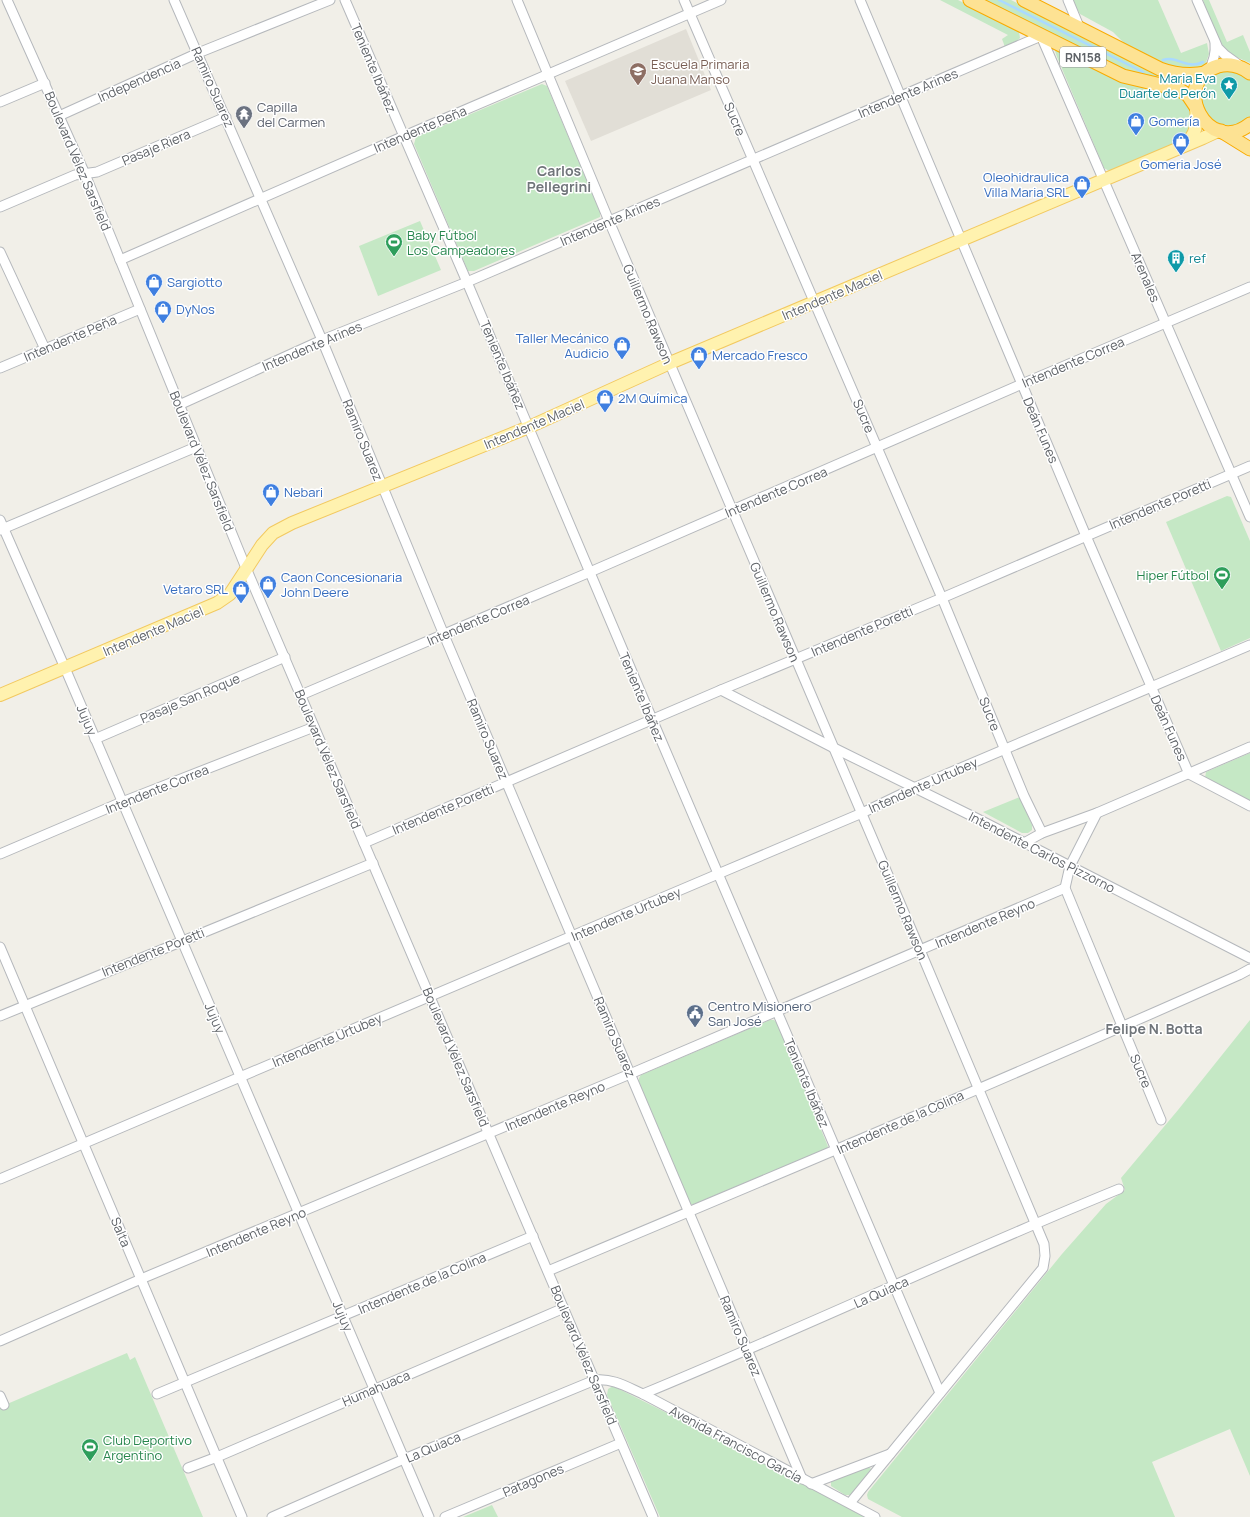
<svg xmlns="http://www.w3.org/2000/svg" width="1250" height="1517" viewBox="0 0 1250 1517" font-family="Manrope,sans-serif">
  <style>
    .education { fill: #e1ded6 }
    .green { fill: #c5e8c5 }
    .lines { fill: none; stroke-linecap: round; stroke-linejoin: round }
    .stream { stroke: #aadaff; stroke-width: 2.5 }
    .minor-casing { stroke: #b5b8bc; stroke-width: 11 }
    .major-casing { stroke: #f2c960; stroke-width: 14 }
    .highway-casing { stroke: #f9ab00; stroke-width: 15 }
    .minor { stroke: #fff; stroke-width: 9 }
    .major { stroke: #fff2af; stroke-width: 12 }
    .highway { stroke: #fde293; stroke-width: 13 }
    .labels { text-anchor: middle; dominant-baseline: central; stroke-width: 3; stroke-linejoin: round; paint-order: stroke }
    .shield { fill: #fff; stroke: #8f9295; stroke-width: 1 }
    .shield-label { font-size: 12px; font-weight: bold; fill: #5f6368 }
    .education-label { font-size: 13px; fill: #785e54; stroke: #fff; text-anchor: start }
    .street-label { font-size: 13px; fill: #5f6368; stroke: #fff }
    .culture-label { font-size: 13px; fill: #0d838f; stroke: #fff; text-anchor: end }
    .worship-label { font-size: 13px; fill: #5b616d; stroke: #fff; text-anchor: start }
    .shop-label { font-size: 13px; fill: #366cbe; stroke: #fff; text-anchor: start }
    .leisure-label { font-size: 13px; fill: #27864d; stroke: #fff; text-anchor: start }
    .service-label { font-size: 13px; fill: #4e5e75; stroke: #fff; text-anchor: start }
    .neighbourhood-label { font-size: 14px; font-weight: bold; fill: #70757a; stroke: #fff }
  </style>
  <rect width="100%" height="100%" fill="#f1efe8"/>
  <path class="education" d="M686,29L711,90L591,141L565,81Z"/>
  <g class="green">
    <path d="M940,0H958L1014,28L1019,32L1020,38L1016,42L1005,47L1002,39L1008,35Z"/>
    <path d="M980,0H1011L1122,57L1177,83L1134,75Z"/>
    <path d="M1072,0H1158L1181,53L1207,43L1209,54L1205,65L1200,68L1174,69L1129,48L1113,32L1080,14Z"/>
    <path d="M1203,0H1209L1227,42L1243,35L1250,52V63C1244,60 1238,58 1232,55C1218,46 1209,16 1203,0Z"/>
    <path d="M1056,49L1169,91L1183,99L1189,108L1192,118L1189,131L1180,142L1111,172L1104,168L1057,57L1055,51Z"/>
    <path d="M1217,71L1244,72L1250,77V118L1237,126L1216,125L1200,104L1203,83Z"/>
    <path d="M542,84L547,86L600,212V217L474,271H468L414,144L416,137Z"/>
    <path d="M420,221L441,270L378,296L359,246Z"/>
    <path d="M1227,496L1231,497L1250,541V638L1221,651L1166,522Z"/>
    <path d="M1250,753V801L1205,778L1206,772Z"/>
    <path d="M1020,797L1032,825V830L1028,833H1022L983,812Z"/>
    <path d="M770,1020H774L777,1023L827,1144L828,1147L826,1149L694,1204H691L689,1202L639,1082V1078L641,1075Z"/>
    <path d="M1250,1020V1476L1230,1429L1152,1462L1175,1517H902L868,1499L867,1495L868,1492L1062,1254L1106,1204L1125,1190L1121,1178L1178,1110Z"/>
    <path d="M127,1353L130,1360L135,1357L203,1517H0V1407Z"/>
    <path d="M613,1386L669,1414L865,1517H660L607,1395L608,1389Z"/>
    <path d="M869,1467L871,1469L870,1473L850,1495H845L831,1486V1481Z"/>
    <path d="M492,1505L498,1517H463Z"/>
  </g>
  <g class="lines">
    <g class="stream">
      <path d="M999,0L1143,72"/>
      <path d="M1163,60C1177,55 1186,70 1203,62"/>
    </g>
    <g class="minor-casing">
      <g id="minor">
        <path d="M7,0L85,174L246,568L653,1517"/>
        <path d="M174,0L322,340L444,635L802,1479"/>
        <path d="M345,0L467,282L652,719L940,1393"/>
        <path d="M517,0L609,221L920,950L1044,1244L1045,1256L1043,1268L850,1503"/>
        <path d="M684,0L942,598L1024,796L1042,833"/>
        <path d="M860,0L1086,536L1189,774L1250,806"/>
        <path d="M1068,0L1080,29"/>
        <path d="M1197,0L1218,48L1225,55L1239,65"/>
        <path d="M1208,71C1214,62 1216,53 1215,42"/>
        <path d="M0,102L45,83"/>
        <path d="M59,116L198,53L330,0"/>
        <path d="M0,207L75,175L97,172L226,117"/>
        <path d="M0,252L45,349"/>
        <path d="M120,260L404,136L721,0"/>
        <path d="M0,368L140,309"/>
        <path d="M179,405L322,340L467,282L1041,36L1250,517"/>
        <path d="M0,520L65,668L429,1517"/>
        <path d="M0,530L196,447"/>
        <path d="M721,690L834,748L976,818L1250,958"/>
        <path d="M301,695L590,572L1022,384L1250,287"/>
        <path d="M95,739L285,657"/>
        <path d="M1097,813L1070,866L1065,888L1161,1120"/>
        <path d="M364,843L721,690L942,598L1250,466"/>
        <path d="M1024,843L1042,833L1097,813L1250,747"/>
        <path d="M0,854L122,802L314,727"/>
        <path d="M0,947L242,1517"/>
        <path d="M0,1016L373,863"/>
        <path d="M0,1179L718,874L862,813L916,787L1250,645"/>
        <path d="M548,1271C779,1174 1010,1077 1239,975L1250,969"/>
        <path d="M0,1341L141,1279L630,1074L1065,888"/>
        <path d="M157,1394L533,1236"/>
        <path d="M643,1394C803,1328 959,1254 1119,1189"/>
        <path d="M0,1396L4,1405"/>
        <path d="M188,1468L217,1457L564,1308"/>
        <path d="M811,1484L890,1454"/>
        <path d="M272,1517L404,1459L595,1380C613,1378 627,1387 643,1394L875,1517"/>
        <path d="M445,1517L621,1443"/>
      </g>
    </g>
    <g class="major-casing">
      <g id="major">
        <path d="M1184,145C1196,135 1198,124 1196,109"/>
        <path d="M0,695L217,603L230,594L262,545L273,533L292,523L529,427L670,363L1203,138L1218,131"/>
      </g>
    </g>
    <g class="highway-casing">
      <g id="highway">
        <path d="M970,0L1123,76L1178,89L1188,95L1196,107"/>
        <path d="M1024,0L1160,69C1176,75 1189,76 1206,73"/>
        <path d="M1250,73C1241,66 1229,63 1218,66C1168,82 1208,158 1250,124"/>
        <path d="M1221,131L1250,149"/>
      </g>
    </g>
    <use href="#minor" class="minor"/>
    <use href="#major" class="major"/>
    <use href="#highway" class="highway"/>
  </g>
  <defs>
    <g id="school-pin" transform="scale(0.9)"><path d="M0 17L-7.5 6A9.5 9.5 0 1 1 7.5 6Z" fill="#8d6e63" stroke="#fff"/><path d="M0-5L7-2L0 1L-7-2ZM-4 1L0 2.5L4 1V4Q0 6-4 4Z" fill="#fff"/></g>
    <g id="sight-pin" transform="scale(0.9)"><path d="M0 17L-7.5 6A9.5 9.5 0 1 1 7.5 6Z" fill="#0f9aa8" stroke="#fff"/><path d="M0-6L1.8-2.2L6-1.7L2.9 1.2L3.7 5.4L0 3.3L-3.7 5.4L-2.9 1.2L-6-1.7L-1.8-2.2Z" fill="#fff"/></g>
    <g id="temple-pin" transform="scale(0.9)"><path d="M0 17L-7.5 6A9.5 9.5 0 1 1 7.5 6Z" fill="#6b7280" stroke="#fff"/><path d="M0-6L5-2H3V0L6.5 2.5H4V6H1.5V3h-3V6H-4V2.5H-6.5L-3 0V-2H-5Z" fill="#fff"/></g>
    <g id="shop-pin" transform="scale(0.9)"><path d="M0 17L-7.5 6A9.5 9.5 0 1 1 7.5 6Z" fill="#3f7fe0" stroke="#fff"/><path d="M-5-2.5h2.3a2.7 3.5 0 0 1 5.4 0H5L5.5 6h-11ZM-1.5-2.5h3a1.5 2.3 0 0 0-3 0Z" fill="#fff"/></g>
    <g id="stadium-pin" transform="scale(0.9)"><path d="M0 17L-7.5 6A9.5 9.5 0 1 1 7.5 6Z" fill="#2e9e5b" stroke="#fff"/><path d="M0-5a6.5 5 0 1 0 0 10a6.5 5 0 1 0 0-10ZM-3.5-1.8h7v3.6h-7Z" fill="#fff"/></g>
    <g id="building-pin" transform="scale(0.9)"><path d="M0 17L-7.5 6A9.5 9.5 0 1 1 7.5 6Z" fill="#0f9aa8" stroke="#fff"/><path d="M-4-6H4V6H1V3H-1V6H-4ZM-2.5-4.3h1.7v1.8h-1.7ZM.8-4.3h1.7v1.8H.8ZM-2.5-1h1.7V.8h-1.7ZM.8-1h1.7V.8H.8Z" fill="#fff"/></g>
    <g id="civic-pin" transform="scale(0.9)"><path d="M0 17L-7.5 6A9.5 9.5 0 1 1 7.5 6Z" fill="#5c6f8a" stroke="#fff"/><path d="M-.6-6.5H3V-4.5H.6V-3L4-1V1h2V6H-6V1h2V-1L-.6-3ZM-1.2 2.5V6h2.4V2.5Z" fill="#fff"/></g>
  </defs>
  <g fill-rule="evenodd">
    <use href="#school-pin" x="638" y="71"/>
    <use href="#sight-pin" x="1229" y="85"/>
    <use href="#temple-pin" x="244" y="114"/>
    <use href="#shop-pin" x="1136" y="121"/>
    <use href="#shop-pin" x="1181" y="141"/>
    <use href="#shop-pin" x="1082" y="184"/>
    <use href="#stadium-pin" x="394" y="242"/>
    <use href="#building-pin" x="1176" y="258"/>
    <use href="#shop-pin" x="154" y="282"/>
    <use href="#shop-pin" x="163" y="309"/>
    <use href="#shop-pin" x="622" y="345"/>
    <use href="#shop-pin" x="699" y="355"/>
    <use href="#shop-pin" x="605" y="398"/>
    <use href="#shop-pin" x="271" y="492"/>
    <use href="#stadium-pin" x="1222" y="575"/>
    <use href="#shop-pin" x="268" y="584"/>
    <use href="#shop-pin" x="241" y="589"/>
    <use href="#civic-pin" x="695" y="1013"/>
    <use href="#stadium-pin" x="90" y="1447"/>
  </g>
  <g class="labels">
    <rect class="shield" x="1060" y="47" width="46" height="20" rx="3"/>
    <g class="shield-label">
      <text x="1083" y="57">RN158</text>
    </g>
    <g class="education-label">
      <text x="651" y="64">Escuela Primaria<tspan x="651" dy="15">Juana Manso</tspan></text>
    </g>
    <g class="street-label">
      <text transform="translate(374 68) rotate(67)">Teniente Ibáñez</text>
      <text transform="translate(139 80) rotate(-24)">Independencia</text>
      <text transform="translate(213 87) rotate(66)">Ramiro Suarez</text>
      <text transform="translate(908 93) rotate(-23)">Intendente Arines</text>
      <text transform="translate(735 119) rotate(67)">Sucre</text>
      <text transform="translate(420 129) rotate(-23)">Intendente Peña</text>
      <text transform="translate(156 147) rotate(-23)">Pasaje Riera</text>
      <text transform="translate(78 161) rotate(67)">Boulevard Vélez Sarsfield</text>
      <text transform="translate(610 221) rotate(-23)">Intendente Arines</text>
      <text transform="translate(1146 277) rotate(67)">Arenales</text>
      <text transform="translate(832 295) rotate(-23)">Intendente Maciel</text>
      <text transform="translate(648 314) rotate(67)">Guillermo Rawson</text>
      <text transform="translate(70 338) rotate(-23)">Intendente Peña</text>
      <text transform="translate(312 346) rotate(-23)">Intendente Arines</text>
      <text transform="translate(1073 362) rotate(-23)">Intendente Correa</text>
      <text transform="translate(503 365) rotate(67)">Teniente Ibáñez</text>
      <text transform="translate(864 416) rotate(67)">Sucre</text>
      <text transform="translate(534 424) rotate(-23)">Intendente Maciel</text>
      <text transform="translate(1041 430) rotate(67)">Deán Funes</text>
      <text transform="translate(363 440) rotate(68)">Ramiro Suarez</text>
      <text transform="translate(202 461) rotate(68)">Boulevard Vélez Sarsfield</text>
      <text transform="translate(776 492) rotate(-23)">Intendente Correa</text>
      <text transform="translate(1160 504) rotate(-23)">Intendente Poretti</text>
      <text transform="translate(775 612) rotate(67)">Guillermo Rawson</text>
      <text transform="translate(478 620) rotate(-23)">Intendente Correa</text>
      <text transform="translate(153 631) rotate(-23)">Intendente Maciel</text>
      <text transform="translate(862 631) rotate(-23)">Intendente Poretti</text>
      <text transform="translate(642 697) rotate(67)">Teniente Ibáñez</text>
      <text transform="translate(190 698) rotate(-23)">Pasaje San Roque</text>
      <text transform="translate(990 714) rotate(68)">Sucre</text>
      <text transform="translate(87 720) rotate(67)">Jujuy</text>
      <text transform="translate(1169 728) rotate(66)">Deán Funes</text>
      <text transform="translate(488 739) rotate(67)">Ramiro Suarez</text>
      <text transform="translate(328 759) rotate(67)">Boulevard Vélez Sarsfield</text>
      <text transform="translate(923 785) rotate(-24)">Intendente Urtubey</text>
      <text transform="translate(157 789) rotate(-22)">Intendente Correa</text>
      <text transform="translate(443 809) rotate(-23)">Intendente Poretti</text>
      <text transform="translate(1042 852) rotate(27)">Intendente Carlos Pizzorno</text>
      <text transform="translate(903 910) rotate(67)">Guillermo Rawson</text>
      <text transform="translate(626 914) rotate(-23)">Intendente Urtubey</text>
      <text transform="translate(985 923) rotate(-23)">Intendente Reyno</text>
      <text transform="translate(153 952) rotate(-22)">Intendente Poretti</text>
      <text transform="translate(215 1018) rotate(67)">Jujuy</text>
      <text transform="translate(615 1037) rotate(67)">Ramiro Suarez</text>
      <text transform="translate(327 1040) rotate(-23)">Intendente Urtubey</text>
      <text transform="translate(456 1057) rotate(67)">Boulevard Vélez Sarsfield</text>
      <text transform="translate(1141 1071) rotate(67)">Sucre</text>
      <text transform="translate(807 1083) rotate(67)">Teniente Ibáñez</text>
      <text transform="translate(555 1106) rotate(-23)">Intendente Reyno</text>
      <text transform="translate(900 1122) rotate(-24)">Intendente de la Colina</text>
      <text transform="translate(121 1232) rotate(67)">Salta</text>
      <text transform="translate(256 1232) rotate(-23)">Intendente Reyno</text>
      <text transform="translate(422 1283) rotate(-23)">Intendente de la Colina</text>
      <text transform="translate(881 1292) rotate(-24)">La Quiaca</text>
      <text transform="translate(343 1316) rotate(67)">Jujuy</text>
      <text transform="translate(741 1336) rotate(67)">Ramiro Suarez</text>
      <text transform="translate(584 1355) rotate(67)">Boulevard Vélez Sarsfield</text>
      <text transform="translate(376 1388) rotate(-23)">Humahuaca</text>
      <text transform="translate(736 1444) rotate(28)">Avenida Francisco García</text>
      <text transform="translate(433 1447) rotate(-23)">La Quiaca</text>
      <text transform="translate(533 1480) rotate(-23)">Patagones</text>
    </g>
    <g class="culture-label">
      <text x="1216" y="78">Maria Eva<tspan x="1216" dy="15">Duarte de Perón</tspan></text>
      <text x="1189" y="258" text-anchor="start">ref</text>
    </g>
    <g class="worship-label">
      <text x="257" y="107">Capilla<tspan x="257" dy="15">del Carmen</tspan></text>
    </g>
    <g class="shop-label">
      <text x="1149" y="121">Gomería</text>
      <text x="1181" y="164" text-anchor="middle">Gomeria José</text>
      <text x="1069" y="177" text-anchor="end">Oleohidraulica<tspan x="1069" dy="15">Villa Maria SRL</tspan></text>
      <text x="167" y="282">Sargiotto</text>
      <text x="176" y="309">DyNos</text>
      <text x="609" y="338" text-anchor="end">Taller Mecánico<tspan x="609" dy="15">Audicio</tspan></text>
      <text x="712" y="355">Mercado Fresco</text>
      <text x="618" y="398">2M Química</text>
      <text x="284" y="492">Nebari</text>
      <text x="281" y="577">Caon Concesionaria<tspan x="281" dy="15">John Deere</tspan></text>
      <text x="228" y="589" text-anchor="end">Vetaro SRL</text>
    </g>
    <g class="leisure-label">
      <text x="407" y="235">Baby Fútbol<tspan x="407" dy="15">Los Campeadores</tspan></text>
      <text x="1209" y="575" text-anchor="end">Hiper Fútbol</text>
      <text x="103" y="1440">Club Deportivo<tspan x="103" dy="15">Argentino</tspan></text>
    </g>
    <g class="service-label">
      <text x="708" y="1006">Centro Misionero<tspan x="708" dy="15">San José</tspan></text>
    </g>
    <g class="neighbourhood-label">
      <text x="559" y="170">Carlos<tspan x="559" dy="16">Pellegrini</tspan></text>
      <text x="1154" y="1028">Felipe N. Botta</text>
    </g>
  </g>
</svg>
